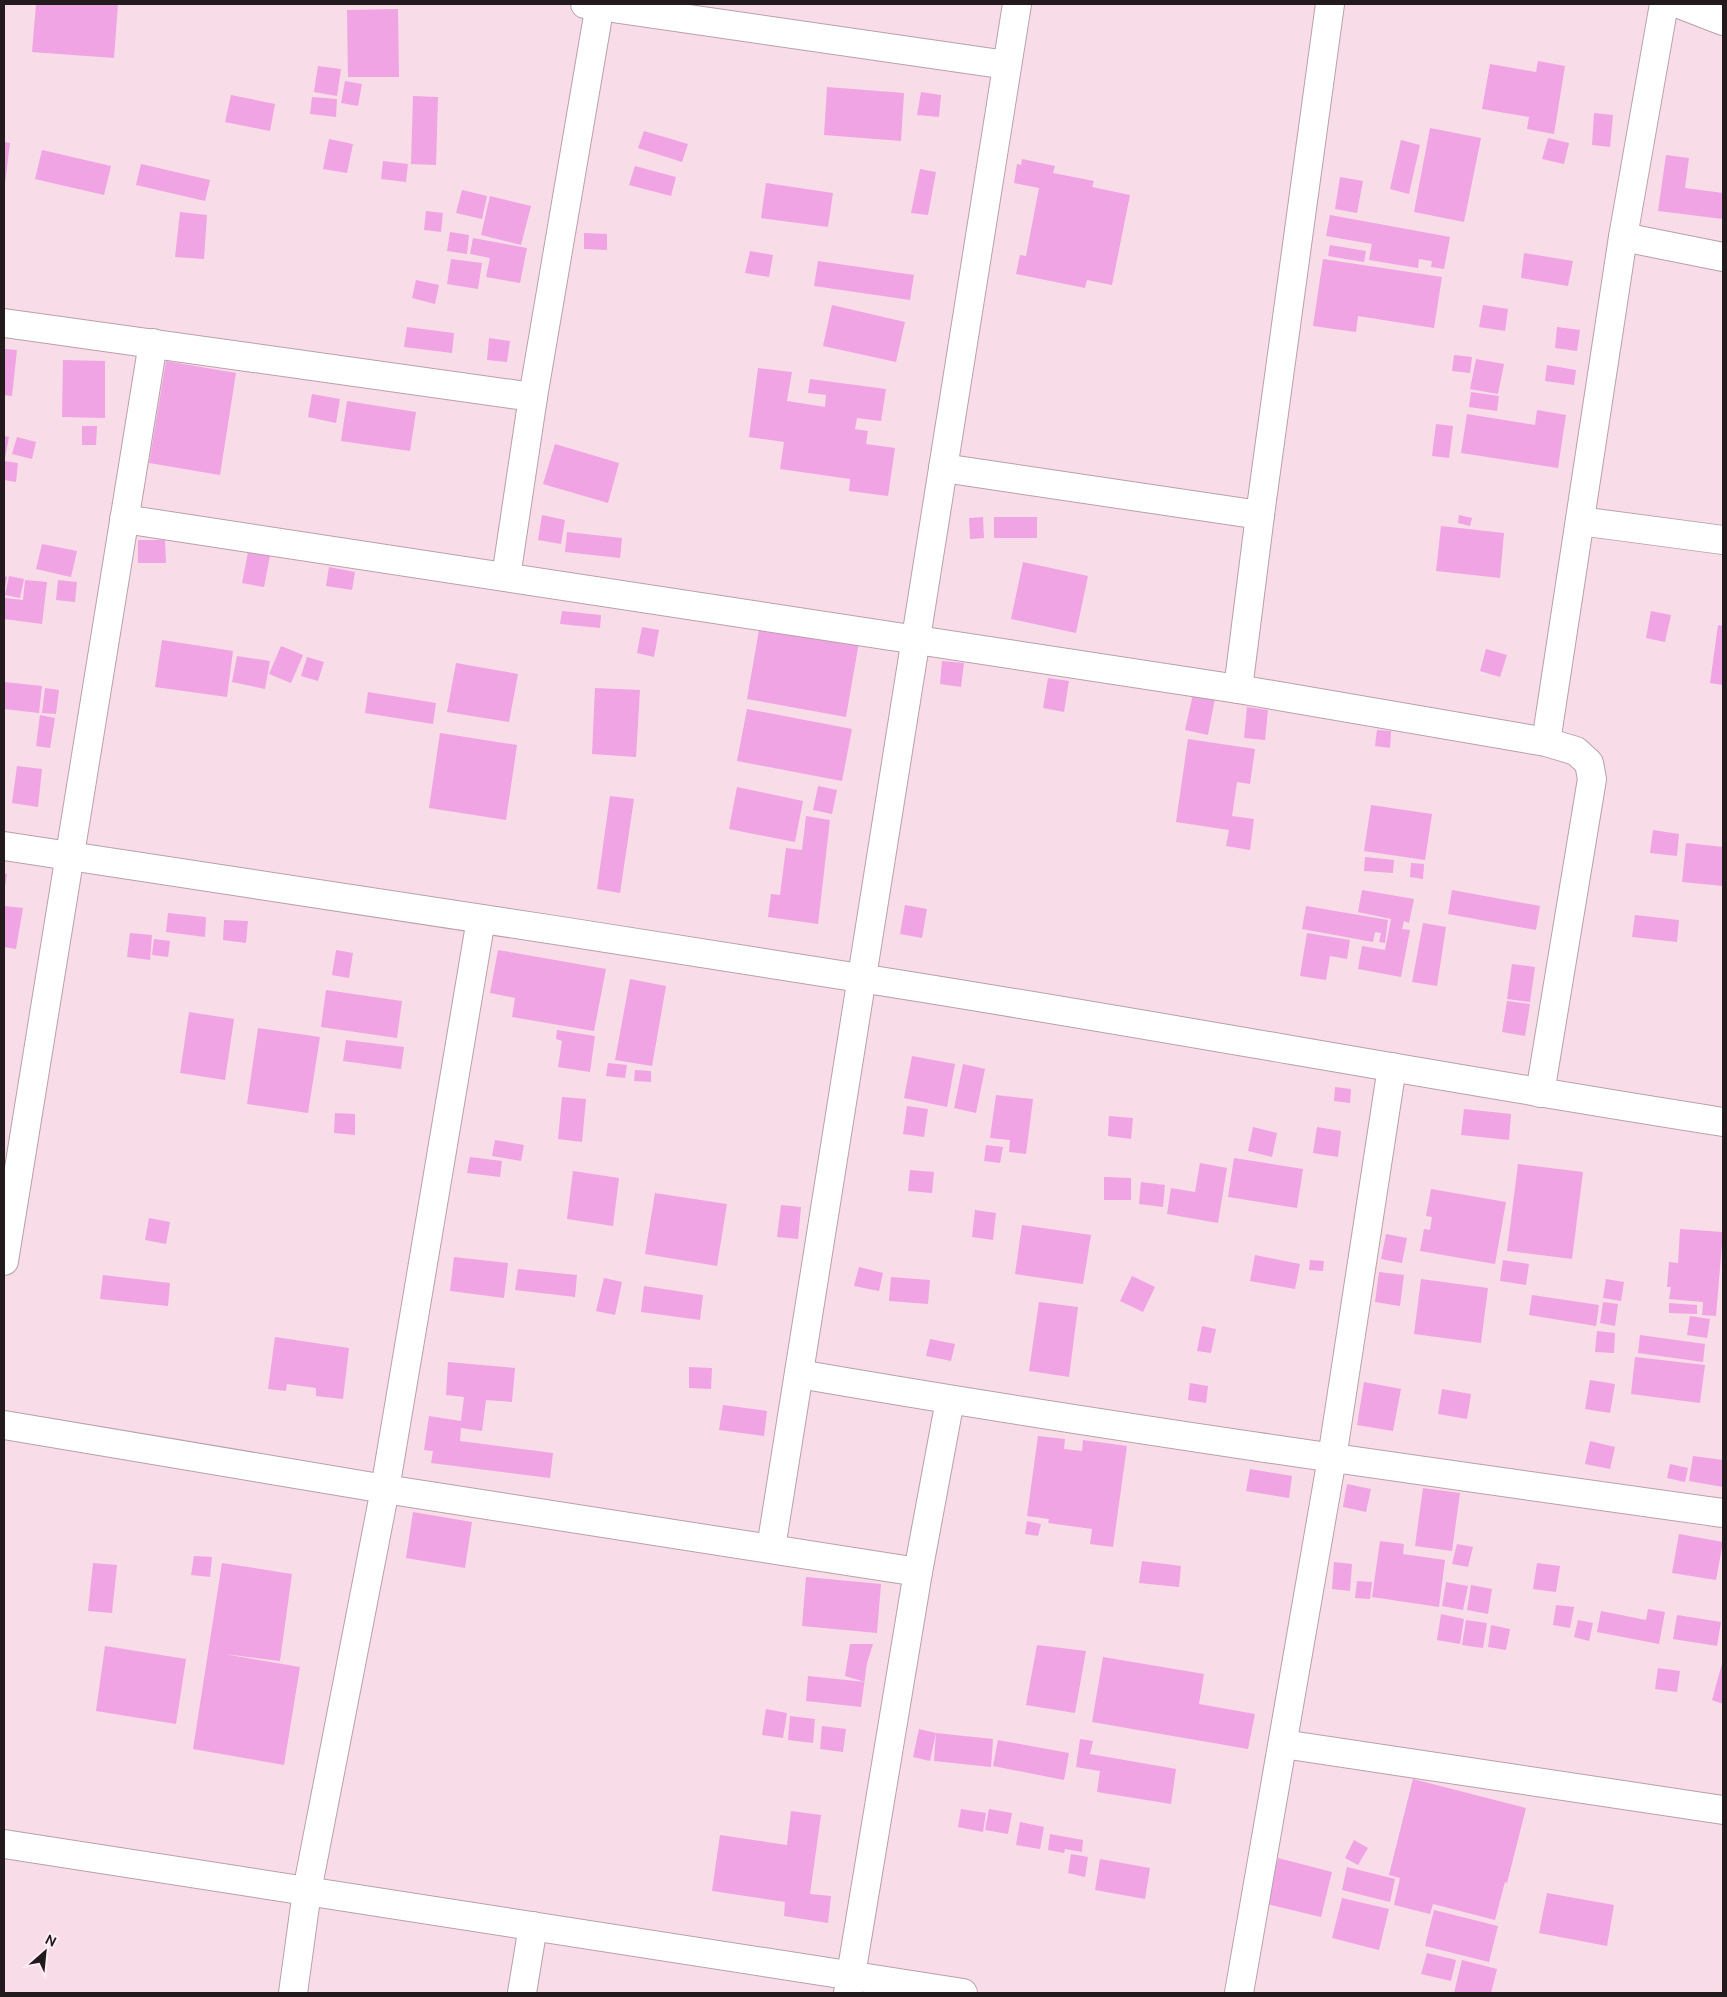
<svg xmlns="http://www.w3.org/2000/svg" width="1727" height="1997" viewBox="0 0 1727 1997" font-family="Ubuntu,sans-serif">
  <style>
    .building { fill: #f0a4e4 }
    .lines { fill: none; stroke-linecap: round; stroke-linejoin: round }
    .minor-casing { stroke: #b9a0ab; stroke-width: 30 }
    .tertiary-casing { stroke: #b9a0ab; stroke-width: 30 }
    .minor { stroke: #fff; stroke-width: 28 }
    .tertiary { stroke: #fff; stroke-width: 28 }
  </style>
  <rect width="100%" height="100%" fill="#f8dce8"/>
  <g class="building">
    <path d="M36,4H118L114,58L32,52Z"/>
    <path d="M398,9L399,77H348L347,10Z"/>
    <path d="M1538,61L1565,66L1554,134L1527,129L1529,117L1482,109L1490,64L1536,72Z"/>
    <path d="M318,66L341,69L337,96L314,92Z"/>
    <path d="M345,81L362,84L358,106L341,103Z"/>
    <path d="M827,87L904,93L901,141L824,135Z"/>
    <path d="M921,92L941,95L939,117L917,115Z"/>
    <path d="M231,95L275,104L270,131L225,122Z"/>
    <path d="M413,96L438,97L436,165L411,164Z"/>
    <path d="M312,97L337,99L336,117L310,114Z"/>
    <path d="M1594,113L1613,115L1610,147L1592,145Z"/>
    <path d="M1430,128L1481,138L1464,222L1414,212Z"/>
    <path d="M644,131L688,144L682,162L638,148Z"/>
    <path d="M1548,138L1569,143L1564,164L1542,159Z"/>
    <path d="M329,139L353,144L347,173L323,169Z"/>
    <path d="M1401,140L1420,145L1409,194L1390,189Z"/>
    <path d="M4,142L10,143L5,183H4Z"/>
    <path d="M42,150L111,166L104,195L35,179Z"/>
    <path d="M1666,155L1689,158L1685,188L1723,193V219L1658,211Z"/>
    <path d="M1022,159L1055,166L1053,173L1094,181L1092,187L1130,195L1112,285L1087,280L1085,288L1016,274L1020,255L1026,256L1039,188L1014,183L1017,164L1021,165Z"/>
    <path d="M383,161L408,164L406,182L381,179Z"/>
    <path d="M141,164L210,180L205,201L136,185Z"/>
    <path d="M635,166L676,177L671,196L629,185Z"/>
    <path d="M920,169L936,172L928,215L911,213Z"/>
    <path d="M1340,177L1363,181L1357,213L1335,209Z"/>
    <path d="M766,183L833,193L828,227L761,218Z"/>
    <path d="M462,190L487,196L482,219L456,213Z"/>
    <path d="M490,196L531,206L521,245L481,235Z"/>
    <path d="M426,211L443,213L441,232L424,230Z"/>
    <path d="M180,212L207,215L204,259L175,257Z"/>
    <path d="M1330,215L1450,237L1444,269L1431,267L1432,261L1419,259L1418,268L1369,260L1372,244L1326,236Z"/>
    <path d="M450,232L469,235L467,254L447,251Z"/>
    <path d="M584,233L607,234V250L584,249Z"/>
    <path d="M473,238L527,248L520,283L486,277L490,258L470,254Z"/>
    <path d="M1330,245L1366,251L1364,262L1328,256Z"/>
    <path d="M750,251L773,255L769,277L745,273Z"/>
    <path d="M1524,253L1573,261L1568,286L1521,278Z"/>
    <path d="M451,259L482,263L478,289L447,284Z"/>
    <path d="M1323,259L1442,277L1434,328L1358,316L1356,332L1313,326Z"/>
    <path d="M818,261L914,275L910,300L814,286Z"/>
    <path d="M416,280L439,285L435,304L412,298Z"/>
    <path d="M832,305L905,322L896,362L823,346Z"/>
    <path d="M1483,305L1508,309L1505,331L1479,327Z"/>
    <path d="M407,327L454,333L452,353L404,347Z"/>
    <path d="M1557,327L1580,330L1577,351L1555,348Z"/>
    <path d="M489,338L510,341L507,362L487,360Z"/>
    <path d="M4,349L17,350L12,396L4,395Z"/>
    <path d="M1454,355L1472,357L1470,373L1452,371Z"/>
    <path d="M1476,359L1504,364L1498,394L1470,389Z"/>
    <path d="M63,360L105,361V418L62,417Z"/>
    <path d="M166,361L236,373L220,475L149,463Z"/>
    <path d="M1547,365L1576,370L1574,385L1545,381Z"/>
    <path d="M758,368L792,372L787,401L825,407L826,395L808,393L810,379L886,389L881,421L857,418L855,429L868,431L866,444L895,448L888,496L849,491L850,479L780,469L784,442L749,437Z"/>
    <path d="M1471,392L1499,396L1497,411L1469,407Z"/>
    <path d="M312,394L340,399L336,423L308,417Z"/>
    <path d="M347,401L416,412L410,451L341,441Z"/>
    <path d="M1537,410L1566,415L1558,468L1461,453L1467,414L1535,425Z"/>
    <path d="M1436,424L1453,426L1449,458L1432,456Z"/>
    <path d="M82,426H97L96,445H82Z"/>
    <path d="M4,436L9,437L5,458H4Z"/>
    <path d="M17,437L36,442L32,459L12,454Z"/>
    <path d="M555,444L619,463L608,503L543,484Z"/>
    <path d="M4,461L18,463L16,482L4,480Z"/>
    <path d="M542,515L565,520L561,544L538,540Z"/>
    <path d="M1459,515L1472,518L1470,526L1458,523Z"/>
    <path d="M983,517L984,538L970,539L969,518Z"/>
    <rect x="994" y="517" width="43" height="21"/>
    <path d="M1441,526L1504,533L1500,578L1436,571Z"/>
    <path d="M567,532L622,538L620,558L565,552Z"/>
    <path d="M138,540H165L166,563H138Z"/>
    <path d="M42,544L77,551L71,577L36,569Z"/>
    <path d="M248,552L270,556L264,587L242,583Z"/>
    <path d="M1023,562L1088,576L1076,633L1011,619Z"/>
    <path d="M329,567L355,572L352,590L326,586Z"/>
    <path d="M4,576L7,577L5,588H4Z"/>
    <path d="M9,576L24,579L20,598L5,595Z"/>
    <path d="M25,580L47,582L42,624L4,619L5,598L23,600Z"/>
    <path d="M58,580L77,582L75,602L56,600Z"/>
    <path d="M562,611L601,615L600,628L560,624Z"/>
    <path d="M1651,611L1671,615L1665,642L1646,638Z"/>
    <path d="M760,624L859,642L846,717L747,699Z"/>
    <path d="M1718,625L1723,626V685L1710,683Z"/>
    <path d="M642,627L659,630L654,657L637,653Z"/>
    <path d="M162,640L233,651L227,697L155,687Z"/>
    <path d="M281,646L303,655L291,683L269,674Z"/>
    <path d="M1486,649L1507,655L1500,677L1480,671Z"/>
    <path d="M237,656L270,661L265,689L232,682Z"/>
    <path d="M307,657L324,662L318,681L301,676Z"/>
    <path d="M942,661L964,663L961,687L940,684Z"/>
    <path d="M456,663L518,674L509,722L447,712Z"/>
    <path d="M1048,678L1069,681L1064,712L1043,708Z"/>
    <path d="M4,682L42,686L39,713L4,709Z"/>
    <path d="M45,688L59,690L56,714L42,713Z"/>
    <path d="M595,688L640,690L636,757L592,754Z"/>
    <path d="M368,692L436,703L433,724L365,713Z"/>
    <path d="M1193,694L1215,698L1208,735L1185,730Z"/>
    <path d="M1247,707L1268,710L1265,740L1244,738Z"/>
    <path d="M747,709L852,729L842,781L737,761Z"/>
    <path d="M40,715L55,718L50,748L36,746Z"/>
    <path d="M1377,730L1391,731L1390,748L1375,746Z"/>
    <path d="M440,733L517,745L506,820L429,808Z"/>
    <path d="M1188,739L1255,749L1250,784L1237,782L1232,816L1254,819L1250,850L1226,846L1229,830L1176,822Z"/>
    <path d="M17,766L42,769L38,807L12,803Z"/>
    <path d="M818,786L837,790L832,814L813,810Z"/>
    <path d="M737,787L803,801L795,842L729,829Z"/>
    <path d="M610,796L634,799L620,893L597,889Z"/>
    <path d="M1371,805L1432,814L1425,860L1364,851Z"/>
    <path d="M806,816L830,820L818,924L768,917L771,894L780,895L786,848L802,850Z"/>
    <path d="M1653,830L1679,834L1677,856L1650,853Z"/>
    <path d="M1686,843L1723,847V886L1682,882Z"/>
    <path d="M1365,857L1394,860L1393,873L1364,871Z"/>
    <path d="M1411,863L1424,864L1423,879L1410,877Z"/>
    <path d="M4,873L7,874L5,886H4Z"/>
    <path d="M1362,890L1414,899L1409,923L1404,921L1402,929L1410,930L1401,977L1358,969L1362,946L1385,950L1391,919L1358,912Z"/>
    <path d="M1452,890L1540,906L1536,930L1448,914Z"/>
    <path d="M905,905L927,909L922,938L900,934Z"/>
    <path d="M4,906L23,908L16,949L4,947Z"/>
    <path d="M1306,906L1388,920L1385,943L1379,942L1381,933L1375,932L1373,942L1302,929Z"/>
    <path d="M168,913L206,917L205,937L166,932Z"/>
    <path d="M1635,915L1679,920L1677,942L1632,937Z"/>
    <path d="M224,920L248,921L246,943L223,940Z"/>
    <path d="M1423,923L1446,927L1437,986L1412,982Z"/>
    <path d="M130,933L152,935L150,960L127,957Z"/>
    <path d="M1307,933L1350,940L1347,959L1330,956L1326,980L1300,976Z"/>
    <path d="M154,939L170,941L168,957L152,955Z"/>
    <path d="M336,950L353,953L349,978L332,975Z"/>
    <path d="M498,950L606,969L594,1031L512,1017L515,998L490,993Z"/>
    <path d="M1512,964L1535,967L1530,1002L1507,999Z"/>
    <path d="M630,979L666,986L652,1066L615,1060Z"/>
    <path d="M326,990L402,1001L397,1038L321,1027Z"/>
    <path d="M1507,1001L1530,1004L1525,1036L1502,1032Z"/>
    <path d="M189,1012L234,1019L225,1080L180,1073Z"/>
    <path d="M258,1028L320,1037L308,1113L247,1104Z"/>
    <path d="M557,1030L595,1036L590,1072L558,1067L562,1041L556,1039Z"/>
    <path d="M346,1040L404,1047L401,1069L343,1061Z"/>
    <path d="M912,1056L955,1064L947,1107L904,1098Z"/>
    <path d="M608,1063L627,1065L625,1078L606,1076Z"/>
    <path d="M963,1064L985,1069L976,1113L954,1108Z"/>
    <path d="M635,1070L651,1071V1082L634,1081Z"/>
    <path d="M1335,1087L1351,1089L1350,1103L1334,1101Z"/>
    <path d="M996,1095L1033,1099L1026,1154L1009,1152L1010,1140L990,1138Z"/>
    <path d="M562,1097L586,1099L582,1142L558,1139Z"/>
    <path d="M907,1106L928,1109L924,1137L903,1134Z"/>
    <path d="M1464,1109L1511,1114L1509,1140L1461,1135Z"/>
    <path d="M335,1113L355,1114V1135L334,1133Z"/>
    <path d="M1109,1116L1133,1118L1131,1139L1108,1136Z"/>
    <path d="M1253,1127L1277,1133L1272,1157L1248,1151Z"/>
    <path d="M1317,1127L1341,1131L1338,1157L1313,1153Z"/>
    <path d="M495,1140L524,1145L521,1161L492,1156Z"/>
    <path d="M986,1145L1003,1147L1000,1163L984,1161Z"/>
    <path d="M470,1157L502,1161L500,1177L467,1173Z"/>
    <path d="M1234,1158L1303,1169L1297,1208L1228,1197Z"/>
    <path d="M1200,1163L1227,1168L1218,1223L1167,1214L1171,1188L1195,1192Z"/>
    <path d="M1518,1164L1583,1172L1572,1259L1507,1251Z"/>
    <path d="M910,1170L934,1172L932,1193L908,1191Z"/>
    <path d="M573,1171L619,1178L613,1226L567,1219Z"/>
    <path d="M1104,1177L1131,1178V1200H1104Z"/>
    <path d="M1141,1182L1165,1185L1163,1207L1139,1204Z"/>
    <path d="M1431,1189L1506,1202L1495,1264L1420,1251L1424,1229L1430,1230L1432,1217L1426,1216Z"/>
    <path d="M655,1193L727,1204L717,1266L645,1254Z"/>
    <path d="M781,1205L801,1207L798,1239L777,1237Z"/>
    <path d="M975,1210L996,1213L993,1240L972,1237Z"/>
    <path d="M149,1218L170,1222L166,1244L145,1240Z"/>
    <path d="M1022,1225L1091,1235L1083,1284L1015,1274Z"/>
    <path d="M1680,1229L1723,1232L1716,1316L1702,1315L1703,1302L1669,1299L1671,1287H1667L1669,1262L1678,1263Z"/>
    <path d="M1386,1234L1407,1238L1402,1263L1381,1259Z"/>
    <path d="M1255,1255L1300,1264L1295,1289L1250,1281Z"/>
    <path d="M454,1257L508,1263L504,1298L450,1291Z"/>
    <path d="M1310,1260L1324,1261L1323,1271L1309,1270Z"/>
    <path d="M1503,1260L1529,1264L1526,1285L1500,1281Z"/>
    <path d="M859,1267L883,1273L879,1291L854,1286Z"/>
    <path d="M518,1269L577,1275L575,1297L515,1290Z"/>
    <path d="M1379,1272L1404,1275L1400,1306L1375,1302Z"/>
    <path d="M103,1275L170,1283L168,1306L100,1299Z"/>
    <path d="M1132,1276L1155,1287L1143,1312L1120,1301Z"/>
    <path d="M891,1277L930,1280L928,1304L889,1301Z"/>
    <path d="M604,1278L622,1282L615,1315L596,1311Z"/>
    <path d="M1421,1279L1488,1288L1481,1343L1414,1334Z"/>
    <path d="M1606,1279L1624,1282L1621,1301L1603,1298Z"/>
    <path d="M644,1286L703,1295L700,1320L641,1312Z"/>
    <path d="M1532,1295L1599,1305L1596,1326L1529,1315Z"/>
    <path d="M1039,1302L1078,1307L1069,1377L1029,1371Z"/>
    <path d="M1603,1302L1618,1304L1615,1326L1600,1323Z"/>
    <path d="M1669,1303L1697,1305V1314L1669,1313Z"/>
    <path d="M1690,1316L1710,1319L1707,1338L1687,1335Z"/>
    <path d="M1202,1326L1216,1329L1211,1353L1197,1351Z"/>
    <path d="M1597,1331L1615,1333L1614,1353L1595,1352Z"/>
    <path d="M1640,1335L1705,1344L1703,1362L1638,1353Z"/>
    <path d="M275,1337L349,1348L343,1399L316,1396V1388L287,1384L286,1391L268,1389Z"/>
    <path d="M930,1339L955,1344L951,1361L926,1356Z"/>
    <path d="M1635,1357L1705,1365L1700,1403L1631,1394Z"/>
    <path d="M448,1362L515,1368L512,1402L486,1400L482,1431L461,1428L460,1441L553,1453L550,1478L431,1463L433,1451L424,1450L429,1416L461,1421L464,1397L446,1395Z"/>
    <path d="M689,1367L712,1368L711,1389L689,1388Z"/>
    <path d="M1590,1380L1615,1384L1610,1413L1585,1409Z"/>
    <path d="M1364,1382L1401,1389L1393,1431L1357,1425Z"/>
    <path d="M1190,1383L1208,1386L1206,1403L1188,1400Z"/>
    <path d="M1442,1389L1471,1394L1467,1419L1438,1414Z"/>
    <path d="M723,1405L767,1411L764,1436L719,1430Z"/>
    <path d="M1038,1436L1065,1439L1064,1449L1082,1451L1083,1440L1127,1446L1113,1547L1090,1544L1092,1529L1048,1523L1049,1519L1027,1516Z"/>
    <path d="M1590,1441L1615,1447L1610,1469L1585,1464Z"/>
    <path d="M1693,1456L1723,1460V1487L1689,1481Z"/>
    <path d="M1670,1464L1688,1468L1685,1482L1667,1478Z"/>
    <path d="M1250,1469L1292,1476L1289,1498L1246,1491Z"/>
    <path d="M1347,1484L1371,1489L1366,1512L1343,1507Z"/>
    <path d="M1423,1488L1460,1493L1452,1551L1415,1546Z"/>
    <path d="M413,1512L472,1522L465,1568L406,1558Z"/>
    <path d="M1027,1521L1041,1524L1038,1536L1025,1534Z"/>
    <path d="M1679,1534L1723,1542L1716,1580L1672,1573Z"/>
    <path d="M1380,1541L1404,1544L1403,1554L1445,1560L1439,1607L1372,1597Z"/>
    <path d="M1457,1544L1473,1547L1468,1567L1452,1564Z"/>
    <path d="M194,1556L212,1557L210,1577L191,1575Z"/>
    <path d="M1142,1561L1181,1566L1179,1587L1139,1583Z"/>
    <path d="M1334,1562L1352,1564L1350,1591L1332,1589Z"/>
    <path d="M93,1563L117,1565L112,1613L88,1611Z"/>
    <path d="M222,1563L292,1574L280,1661L224,1654L300,1667L284,1765L193,1749Z"/>
    <path d="M1537,1563L1560,1566L1556,1592L1533,1589Z"/>
    <path d="M806,1577L881,1584L877,1633L802,1626Z"/>
    <path d="M1357,1581L1372,1582L1370,1599L1355,1598Z"/>
    <path d="M1446,1582L1468,1586L1463,1610L1442,1606Z"/>
    <path d="M1471,1585L1492,1589L1488,1614L1467,1610Z"/>
    <path d="M1556,1605L1574,1607L1570,1628L1553,1625Z"/>
    <path d="M1648,1609L1665,1612L1659,1644L1597,1632L1601,1611L1646,1620Z"/>
    <path d="M1441,1614L1464,1619L1460,1644L1437,1640Z"/>
    <path d="M1677,1615L1721,1622L1717,1646L1673,1639Z"/>
    <path d="M1466,1620L1487,1623L1483,1648L1462,1645Z"/>
    <path d="M1578,1620L1593,1623L1589,1641L1574,1637Z"/>
    <path d="M1491,1625L1510,1629L1506,1650L1488,1647Z"/>
    <path d="M850,1644H873L867,1663L861,1707L806,1701L808,1676L865,1682L845,1676Z"/>
    <path d="M1037,1645L1086,1651L1075,1713L1026,1705Z"/>
    <path d="M105,1646L186,1659L176,1724L96,1711Z"/>
    <path d="M1103,1657L1204,1674L1199,1704L1255,1714L1248,1749L1092,1722Z"/>
    <path d="M1723,1660V1704L1712,1700Z"/>
    <path d="M1658,1668L1680,1671L1677,1692L1655,1689Z"/>
    <path d="M766,1709L787,1713L783,1738L762,1735Z"/>
    <path d="M790,1716L815,1719L813,1743L788,1740Z"/>
    <path d="M822,1726L846,1729L843,1752L820,1749Z"/>
    <path d="M919,1729L936,1733L993,1739L991,1767L934,1761L936,1733L930,1761L913,1757Z"/>
    <path d="M1080,1739L1093,1741L1090,1754L1176,1769L1171,1804L1097,1792L1100,1771L1076,1767Z"/>
    <path d="M998,1740L1069,1753L1064,1780L993,1766Z"/>
    <path d="M1413,1779L1526,1808L1507,1883L1505,1882L1495,1920L1433,1904L1430,1914L1394,1905L1400,1878L1389,1875Z"/>
    <path d="M961,1809L986,1813L983,1832L958,1827Z"/>
    <path d="M989,1809L1012,1813L1008,1834L985,1830Z"/>
    <path d="M791,1811L821,1815L810,1894L831,1896L828,1923L784,1916L785,1902L712,1891L720,1835L787,1845Z"/>
    <path d="M1020,1822L1044,1827L1040,1849L1016,1845Z"/>
    <path d="M1050,1834L1083,1840L1082,1852L1065,1849L1064,1853L1048,1850Z"/>
    <path d="M1354,1840L1368,1848L1358,1865L1345,1858Z"/>
    <path d="M1071,1854L1088,1857L1085,1877L1068,1873Z"/>
    <path d="M1278,1858L1332,1872L1321,1917L1267,1904Z"/>
    <path d="M1100,1859L1150,1868L1145,1899L1095,1890Z"/>
    <path d="M1347,1867L1395,1879L1390,1902L1342,1890Z"/>
    <path d="M1547,1893L1614,1905L1607,1946L1539,1933Z"/>
    <path d="M1342,1898L1389,1909L1379,1950L1332,1938Z"/>
    <path d="M1434,1910L1498,1926L1489,1962L1425,1946Z"/>
    <path d="M1427,1953L1456,1960L1451,1981L1421,1974Z"/>
    <path d="M1462,1960L1497,1969L1491,1993H1454Z"/>
  </g>
  <g class="lines">
    <g class="minor-casing">
      <g id="minor">
        <path d="M585,4L1007,65"/>
        <path d="M1679,4L1723,21"/>
        <path d="M1623,237L1723,257"/>
        <path d="M4,323L533,397"/>
        <path d="M943,468L1260,515"/>
        <path d="M124,519L1238,689L1546,742L1576,751L1589,763L1592,779L1540,1093"/>
        <path d="M1580,521L1723,540"/>
        <path d="M506,577L533,397L600,4"/>
        <path d="M1238,689L1260,515L1330,4"/>
        <path d="M1546,742L1623,237L1664,4"/>
        <path d="M4,846C289,890 575,932 860,978C1148,1023 1435,1077 1723,1122"/>
        <path d="M4,1261L153,343"/>
        <path d="M799,1374C1106,1427 1415,1470 1723,1513"/>
        <path d="M4,1425L385,1489L918,1572"/>
        <path d="M771,1548L1017,4"/>
        <path d="M1283,1744L1723,1810"/>
        <path d="M293,1993L307,1891L385,1489L481,919"/>
        <path d="M522,1993L533,1926"/>
        <path d="M848,1993L918,1572L950,1400"/>
        <path d="M1239,1993L1332,1458L1392,1067"/>
      </g>
    </g>
    <g class="tertiary-casing">
      <path id="tertiary" d="M4,1844L963,1993"/>
    </g>
    <use href="#minor" class="minor"/>
    <use href="#tertiary" class="tertiary"/>
  </g>
  <rect width="1727" height="1997" fill="none" stroke="#231a1e" stroke-width="10"/>
  <g transform="translate(45 1952) rotate(27)" stroke="#feedf4" stroke-width="4" paint-order="stroke">
  <path d="M0-4L9 19L0 12L-9 19Z" fill="#231a1e"/>
  <text y="-8" font-size="14" font-weight="bold" text-anchor="middle" fill="#231a1e">N</text>
  </g>
</svg>
